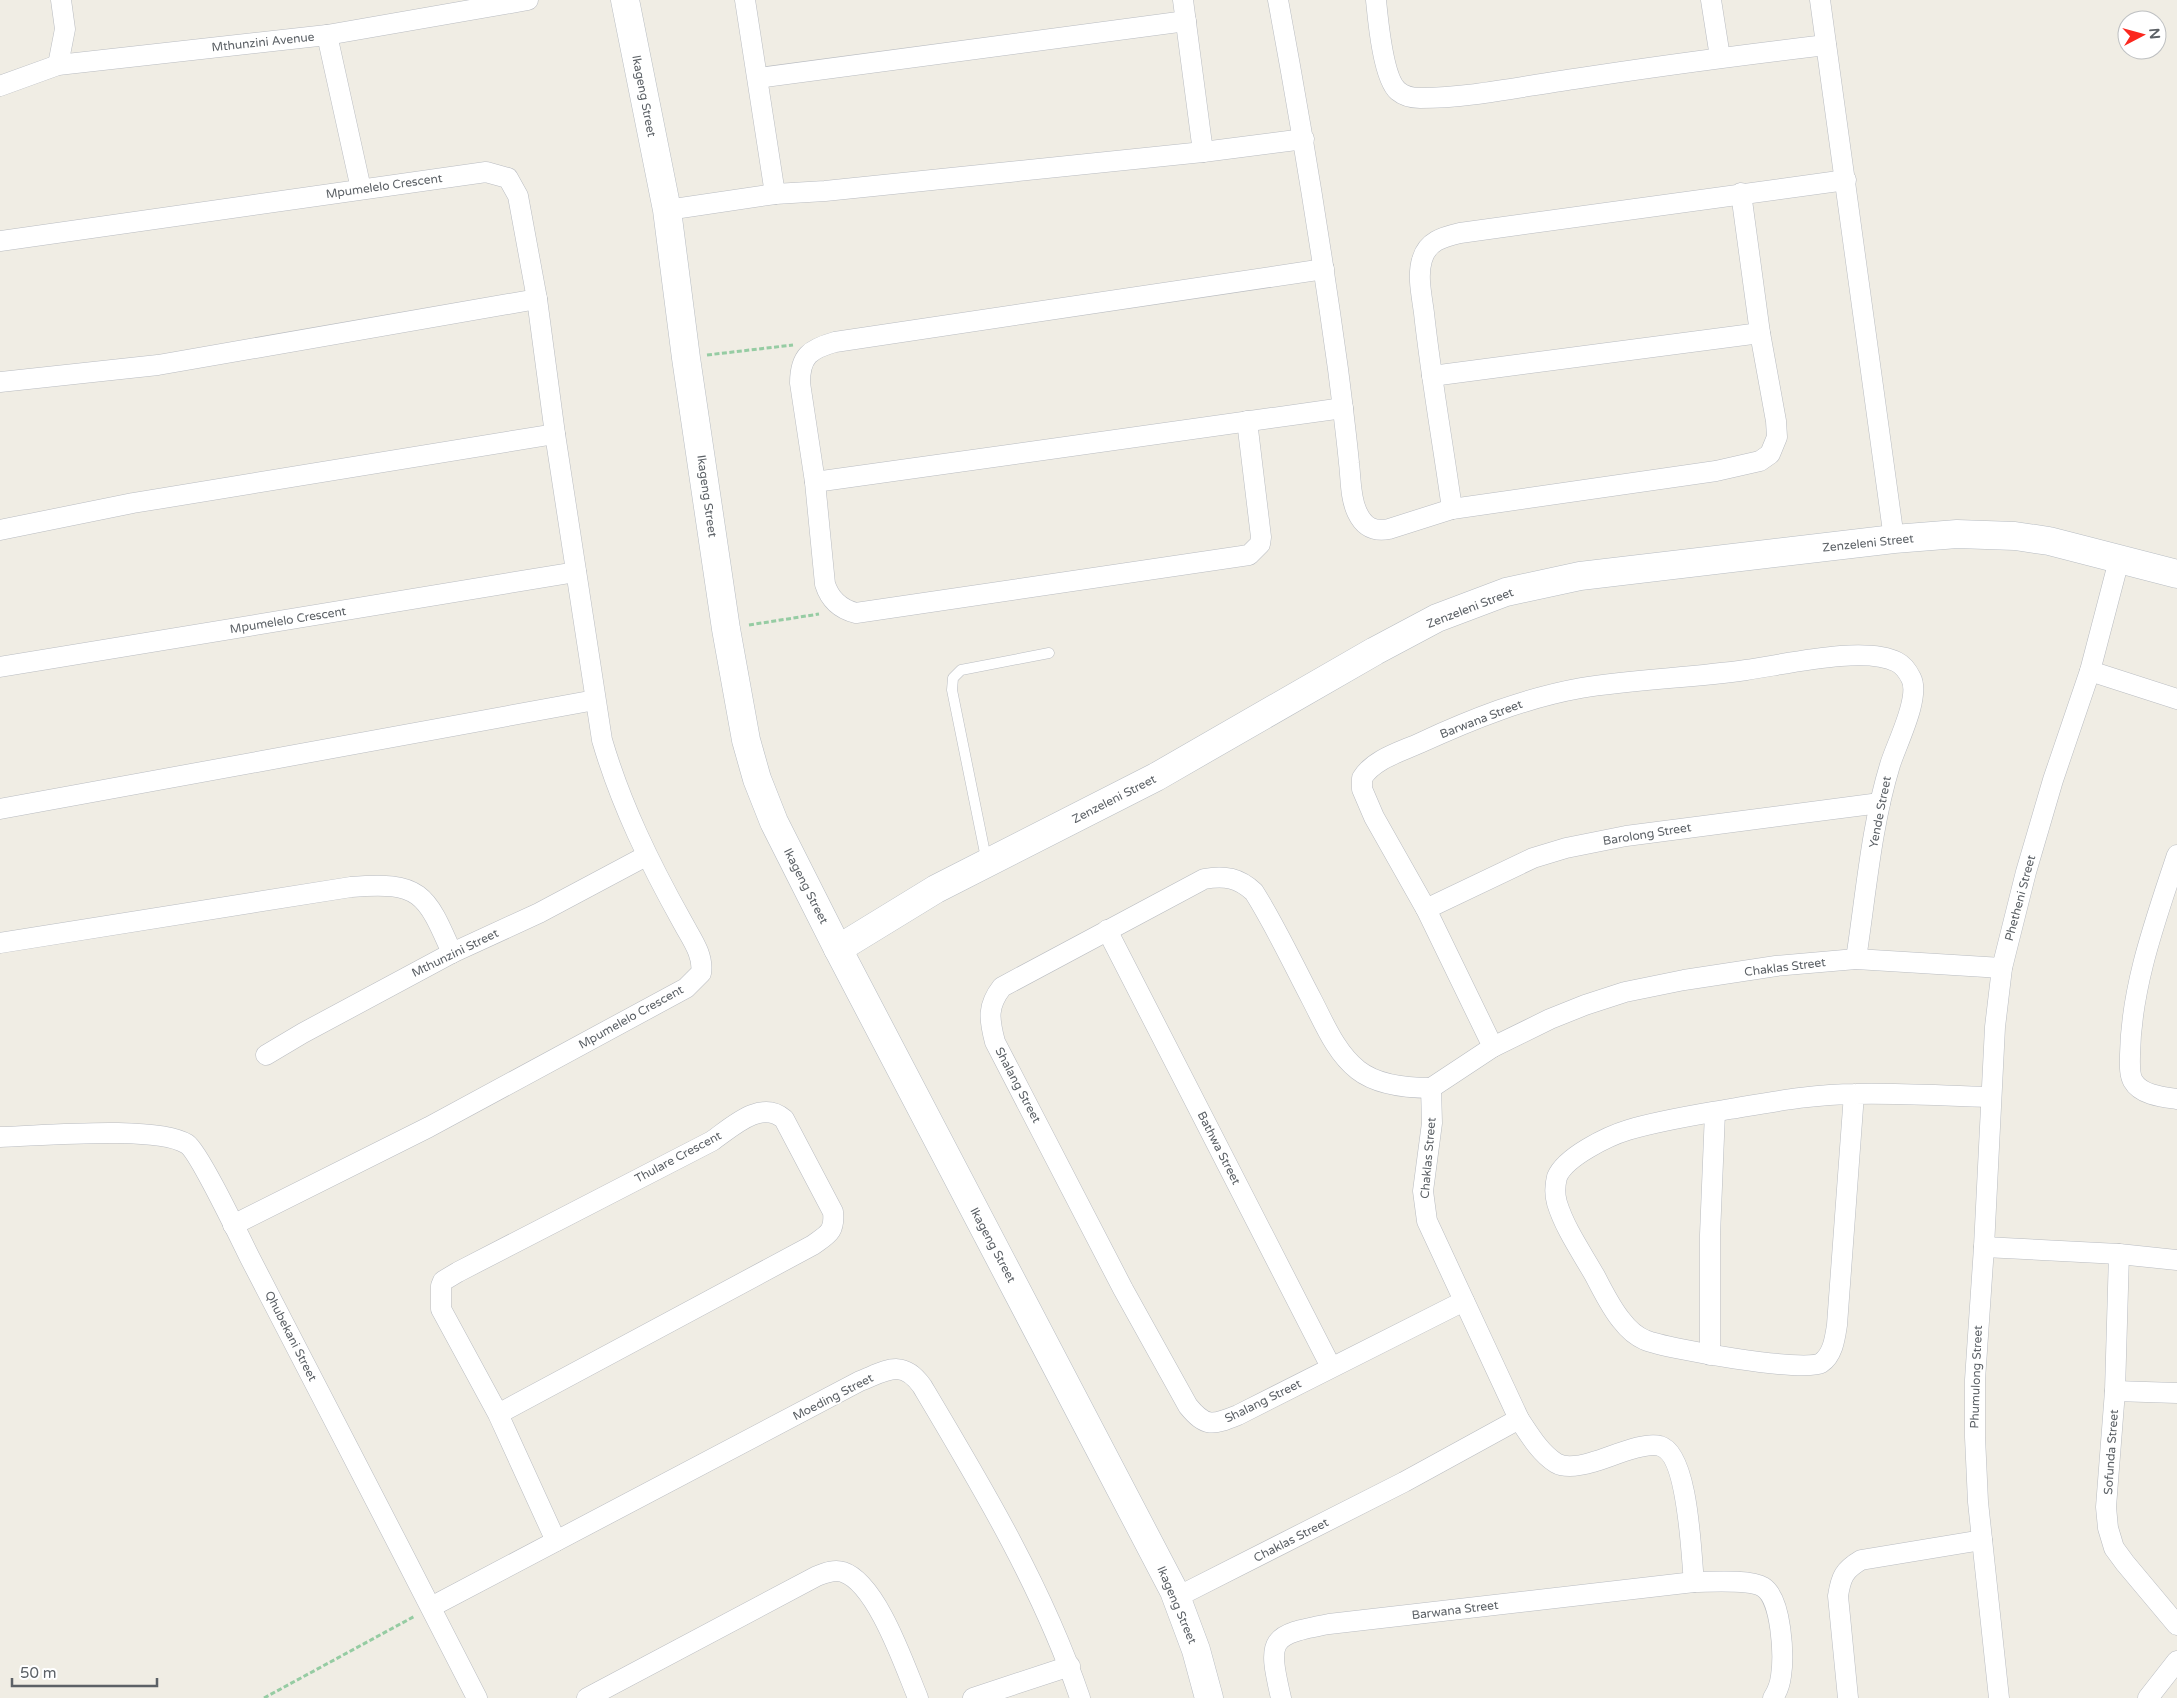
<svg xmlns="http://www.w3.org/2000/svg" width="2177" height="1698" viewBox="0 0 2177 1698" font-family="'Varela Round',sans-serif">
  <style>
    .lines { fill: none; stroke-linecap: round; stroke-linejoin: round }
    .lane-casing { stroke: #b9bcc1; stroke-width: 11 }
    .street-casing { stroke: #b9bcc1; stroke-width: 21 }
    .secondary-casing { stroke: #b7bcc2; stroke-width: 29 }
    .path { stroke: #96cca3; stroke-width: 3; stroke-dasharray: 5 2.5; stroke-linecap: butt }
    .lane { stroke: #fff; stroke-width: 10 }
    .street { stroke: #fff; stroke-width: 20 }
    .secondary { stroke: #fff; stroke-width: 28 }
    .labels { text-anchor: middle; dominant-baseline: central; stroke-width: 4; stroke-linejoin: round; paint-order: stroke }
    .street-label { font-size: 12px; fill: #5c6166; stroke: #fff }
  </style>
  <rect width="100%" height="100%" fill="#f0ede4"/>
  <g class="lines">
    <g class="lane-casing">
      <path id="lane" d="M987,863L952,690L953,678L961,670L1049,653"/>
    </g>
    <g class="street-casing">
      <g id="street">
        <path d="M745,0L775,194L825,191L1203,152L1304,139"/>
        <path d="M1183,0L1203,152"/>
        <path d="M1278,0C1301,123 1321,246 1338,369C1342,401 1346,432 1349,463C1351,479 1350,497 1357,512C1364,527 1373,532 1389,529L1452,509L1716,471L1760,461L1770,454L1777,437L1776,421L1760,333L1741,193"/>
        <path d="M1376,0C1378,20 1383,78 1398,91C1404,96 1412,98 1420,98C1471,98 1523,86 1574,79C1658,66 1742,55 1826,45"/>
        <path d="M1711,0L1720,57"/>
        <path d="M1820,0L1894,539"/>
        <path d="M327,35L361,189"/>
        <path d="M58,65L65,29L61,0"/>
        <path d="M758,78L1186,21"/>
        <path d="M0,86L58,65L327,35L528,0"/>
        <path d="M667,210L775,194"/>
        <path d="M0,241L486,172L508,178L518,196L537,299L555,434L602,740C621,805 650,864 683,923C691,938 704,955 701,973L686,988L429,1127L233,1225"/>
        <path d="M1432,376L1760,333"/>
        <path d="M0,382L158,365L537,299"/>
        <path d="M1247,421L1261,537L1260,544L1249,555L856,613C840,609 830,600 825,584L815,482L800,383C800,356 810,349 835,342L1324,269"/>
        <path d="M815,482L1343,408"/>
        <path d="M1452,509C1443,444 1431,378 1424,313C1422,297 1417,276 1422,260C1427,241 1443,237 1460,233L1846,180"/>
        <path d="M0,530L133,503L555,434"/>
        <path d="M0,667L576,572"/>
        <path d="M2090,671L2177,699"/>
        <path d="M0,809L595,700"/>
        <path d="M2177,855C2156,919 2131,986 2130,1055C2130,1063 2129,1074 2133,1081C2141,1095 2162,1097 2177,1099"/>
        <path d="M1426,909L1533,858L1566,848L1626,836L1880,803"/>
        <path d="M1107,930L1331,1367"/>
        <path d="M0,943L351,887C420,881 426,893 452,953"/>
        <path d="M1493,1047L1426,909L1374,817L1362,789V778C1374,759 1400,752 1420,743C1472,719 1525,698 1581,688C1636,679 1691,678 1746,670C1783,665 1864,645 1897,662C1903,665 1908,672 1911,678C1921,697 1896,745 1890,765C1871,827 1866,894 1856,959"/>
        <path d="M266,1055L303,1033L452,953L539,913L646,856"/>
        <path d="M1431,1088C1407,1088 1377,1085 1358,1070C1336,1053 1324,1023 1312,1000C1293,964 1276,927 1254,892C1239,878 1225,875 1204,879L1002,987C987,1006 989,1019 995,1042L1123,1289L1188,1406C1206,1428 1213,1425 1238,1415L1464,1301"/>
        <path d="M1431,1088L1432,1123L1423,1191L1427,1221L1519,1419C1529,1434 1540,1453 1556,1463C1566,1469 1583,1465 1593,1462C1609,1458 1644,1441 1660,1446C1689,1454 1691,1556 1694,1582"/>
        <path d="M1431,1088L1493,1047L1550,1019L1585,1005L1625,992L1684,980L1776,966L1856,959L2002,968"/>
        <path d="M1854,1094L1837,1325C1835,1338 1833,1355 1821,1363C1805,1373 1667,1349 1645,1340C1636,1336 1628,1329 1622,1321C1611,1308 1603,1291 1595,1276C1582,1253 1565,1229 1557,1203C1555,1196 1555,1185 1557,1177C1565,1157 1608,1136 1628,1130C1662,1120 1696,1115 1730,1109C1772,1102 1814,1094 1856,1094C1900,1093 1946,1096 1990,1097"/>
        <path d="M0,1137C40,1136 156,1125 187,1144C199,1152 241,1240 250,1258C326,1405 402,1551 477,1698"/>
        <path d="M1984,1247L2119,1254L2177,1260"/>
        <path d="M2119,1254L2115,1391L2106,1507L2108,1528L2114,1548L2125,1563L2177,1625"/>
        <path d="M1710,1355V1235L1715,1112"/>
        <path d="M2115,1391L2177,1393"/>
        <path d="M498,1414L813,1245C828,1234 835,1232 833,1212L784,1119C761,1099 732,1127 712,1141L458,1272L443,1281L441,1286V1309L498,1414L556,1541"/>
        <path d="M1177,1597L1404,1482L1519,1419"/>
        <path d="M431,1607L860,1381C886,1371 902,1358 922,1386C981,1485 1043,1588 1080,1698"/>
        <path d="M587,1698L817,1576C825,1573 834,1569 843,1572C877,1583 905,1667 918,1698"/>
        <path d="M973,1698L1070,1666"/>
        <path d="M1281,1698C1267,1638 1270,1635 1329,1624L1694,1582C1710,1582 1750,1579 1763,1587C1782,1599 1784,1656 1781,1676C1780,1684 1777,1692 1773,1698"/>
        <path d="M1848,1698L1838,1596C1841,1577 1844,1570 1861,1560L1982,1540"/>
        <path d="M1999,1698L1978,1502L1975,1437V1380L1984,1247L1995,1027L2002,968L2026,872L2053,780L2090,671L2119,560"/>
        <path d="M2148,1698L2177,1661"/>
      </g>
    </g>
    <g class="secondary-casing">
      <g id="secondary">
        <path d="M625,0L667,210L686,358L726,629L746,740L757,779L774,822L838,949L1174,1591L1196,1650L1209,1698"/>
        <path d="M838,949L936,889L1156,777L1375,651L1437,618L1506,592L1580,576L1894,539L1957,534L2015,536L2049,541L2177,574"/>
      </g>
    </g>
    <g class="path">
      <path d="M707,355L793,345"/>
      <path d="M749,625L819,614"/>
      <path d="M264,1698L415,1616"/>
    </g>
    <use href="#lane" class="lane"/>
    <use href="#street" class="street"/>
    <use href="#secondary" class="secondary"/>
  </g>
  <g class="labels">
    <g class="street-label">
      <text transform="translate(263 42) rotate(-6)">Mthunzini Avenue</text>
      <text transform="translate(644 96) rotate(79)">Ikageng Street</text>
      <text transform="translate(384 186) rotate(-8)">Mpumelelo Crescent</text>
      <text transform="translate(707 496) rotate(82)">Ikageng Street</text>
      <text transform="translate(1868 543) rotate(-6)">Zenzeleni Street</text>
      <text transform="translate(1470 608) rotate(-21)">Zenzeleni Street</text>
      <text transform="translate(288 620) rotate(-9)">Mpumelelo Crescent</text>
      <text transform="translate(1481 719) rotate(-21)">Barwana Street</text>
      <text transform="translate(1114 799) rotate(-27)">Zenzeleni Street</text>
      <text transform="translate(1880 812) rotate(-79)">Yende Street</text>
      <text transform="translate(1647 834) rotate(-9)">Barolong Street</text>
      <text transform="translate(806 886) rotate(63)">Ikageng Street</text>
      <text transform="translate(2020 898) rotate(-75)">Phetheni Street</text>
      <text transform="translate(455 953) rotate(-26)">Mthunzini Street</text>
      <text transform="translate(1785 967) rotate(-7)">Chaklas Street</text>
      <text transform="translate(631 1017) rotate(-29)">Mpumelelo Crescent</text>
      <text transform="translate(1018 1085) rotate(62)">Shalang Street</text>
      <text transform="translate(1219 1148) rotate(63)">Bathwa Street</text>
      <text transform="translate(678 1157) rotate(-28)">Thulare Crescent</text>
      <text transform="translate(1428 1158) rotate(-85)">Chaklas Street</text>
      <text transform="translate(993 1245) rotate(62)">Ikageng Street</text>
      <text transform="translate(291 1336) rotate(63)">Qhubekani Street</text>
      <text transform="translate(1976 1377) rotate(-88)">Phumulong Street</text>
      <text transform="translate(833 1397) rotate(-27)">Moeding Street</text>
      <text transform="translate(1263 1401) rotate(-26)">Shalang Street</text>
      <text transform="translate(2111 1452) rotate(-86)">Sofunda Street</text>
      <text transform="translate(1291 1540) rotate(-27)">Chaklas Street</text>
      <text transform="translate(1177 1605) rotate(67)">Ikageng Street</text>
      <text transform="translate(1455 1610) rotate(-7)">Barwana Street</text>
    </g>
  </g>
  <g transform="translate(2142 35) rotate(84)"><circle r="24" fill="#ffffff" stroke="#bec0c2"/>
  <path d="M0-4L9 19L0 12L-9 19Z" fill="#fb271e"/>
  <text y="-8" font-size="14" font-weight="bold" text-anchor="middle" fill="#5c6166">N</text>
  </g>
  <path d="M12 1678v8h145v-8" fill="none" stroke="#5c6166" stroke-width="2.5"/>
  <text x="20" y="1678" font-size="15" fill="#5c6166" stroke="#ffffff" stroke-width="4" paint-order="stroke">50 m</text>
</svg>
